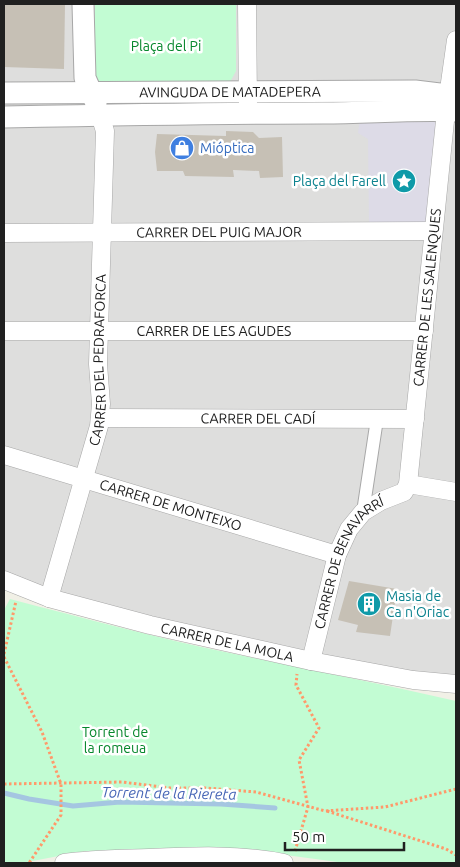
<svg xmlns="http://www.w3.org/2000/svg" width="460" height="867" viewBox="0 0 460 867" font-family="Ubuntu,sans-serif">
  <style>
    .residential { fill: #dededd }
    .park { fill: #c2fcd3 }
    .plaza { fill: #dddbe7 }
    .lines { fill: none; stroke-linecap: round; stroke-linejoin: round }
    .stream { stroke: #a5c6e1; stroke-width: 5 }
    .building { fill: #c6c0b5 }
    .pedestrian-casing { stroke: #a7a7a7; stroke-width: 14 }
    .minor-casing { stroke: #a7a7a7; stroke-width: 19 }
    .tertiary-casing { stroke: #a7a7a7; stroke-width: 23 }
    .path { stroke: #ff996a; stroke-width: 3; stroke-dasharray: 2.5 2.5; stroke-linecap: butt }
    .pedestrian { stroke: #fff; stroke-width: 12 }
    .minor { stroke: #fff; stroke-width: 18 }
    .tertiary { stroke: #fff; stroke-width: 21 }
    .labels { text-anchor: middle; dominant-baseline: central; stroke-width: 5; stroke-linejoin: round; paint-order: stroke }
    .park-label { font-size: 14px; fill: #06872c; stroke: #fff }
    .street-label { font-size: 14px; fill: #202020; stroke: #fff }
    .shop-label { font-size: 14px; fill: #366cbe; stroke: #fff; text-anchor: start }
    .culture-label { font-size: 14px; fill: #0d838f; stroke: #fff; text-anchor: end }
    .water-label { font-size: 15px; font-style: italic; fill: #4766b6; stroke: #fff }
  </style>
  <rect width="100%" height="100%" fill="#f1f0e6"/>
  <path class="residential" d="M4,4H456V692L311,661L4,577Z"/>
  <g class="park">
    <path d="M95,4H236V71L229,84L100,83L95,74Z"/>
    <path d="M10,599C83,618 157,638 230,653C306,669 381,684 456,701V863H345L233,848L85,851L22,863H4V610Z"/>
  </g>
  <path class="plaza" d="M360,119H445L434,223L369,224L368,139L358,133Z"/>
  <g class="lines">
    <path class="stream" d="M4,793L29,799L73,806L120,802L221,804L275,808"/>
  </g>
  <g class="building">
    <path d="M4,4H65L64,69L4,67Z"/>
    <path d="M226,131L253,132L259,138L282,137L283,177L260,178L259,171L233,170L234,177L185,176L183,171H157L155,152L157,134L226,136Z"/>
    <path d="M349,581L397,589L390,636L356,632L358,625L338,620Z"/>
  </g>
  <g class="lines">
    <g class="pedestrian-casing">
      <path id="pedestrian" d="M363,512L377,419"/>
    </g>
    <g class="minor-casing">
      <g id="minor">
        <path d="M247,4L248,105"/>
        <path id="s1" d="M4,233L433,231"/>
        <path id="s2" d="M4,331H424"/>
        <path id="s3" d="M100,418L415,419"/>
        <path id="s4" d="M4,455L337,555"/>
        <path d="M408,484L456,492"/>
        <path id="s5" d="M4,580L49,598L150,625L311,661L413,680L456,684"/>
        <path id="s6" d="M49,598L99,426L101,404L98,364L105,131L100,115"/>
        <path id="s7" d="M311,661L337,555L349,529L363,512L381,501L404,492L408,484L446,111L456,40"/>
        <path d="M64,863C92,859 121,859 149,858C193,856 240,854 284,863"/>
      </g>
    </g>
    <g class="tertiary-casing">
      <g id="tertiary">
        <path d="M83,4L85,78L96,103"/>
        <path id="s8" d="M4,93L415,91L456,96"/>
        <path d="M4,117C110,115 217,113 323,113C368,113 412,109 456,111"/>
      </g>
    </g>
    <g class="path">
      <path d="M4,654L16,601"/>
      <path d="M4,657L42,732L61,784V815L29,863"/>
      <path d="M4,784L122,782L170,788H206L256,792L325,811L385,807L456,789"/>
      <path d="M327,811L446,849L456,855"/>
      <path d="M295,851L308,807L299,760L319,728L296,685L297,674"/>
    </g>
    <use href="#pedestrian" class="pedestrian"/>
    <use href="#minor" class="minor"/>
    <use href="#tertiary" class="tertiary"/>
  </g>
  <defs>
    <g id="shop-disc" transform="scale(1.25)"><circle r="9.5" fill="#3f7fe0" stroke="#fff"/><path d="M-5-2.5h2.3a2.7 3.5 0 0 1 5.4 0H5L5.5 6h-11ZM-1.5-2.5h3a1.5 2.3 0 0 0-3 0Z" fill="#fff"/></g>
    <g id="sight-disc" transform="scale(1.25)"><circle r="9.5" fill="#0f9aa8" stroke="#fff"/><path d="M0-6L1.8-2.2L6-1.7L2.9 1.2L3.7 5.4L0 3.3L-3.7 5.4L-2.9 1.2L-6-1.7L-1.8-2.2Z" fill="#fff"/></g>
    <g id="building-disc" transform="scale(1.25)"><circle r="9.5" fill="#0f9aa8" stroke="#fff"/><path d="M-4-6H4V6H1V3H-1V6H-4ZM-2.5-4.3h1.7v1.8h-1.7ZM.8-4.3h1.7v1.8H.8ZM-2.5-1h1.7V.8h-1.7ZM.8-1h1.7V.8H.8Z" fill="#fff"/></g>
  </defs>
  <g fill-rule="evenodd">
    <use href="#shop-disc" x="182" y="148"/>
    <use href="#sight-disc" x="404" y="181"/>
    <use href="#building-disc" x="369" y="604"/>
  </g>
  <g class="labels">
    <g class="park-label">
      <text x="166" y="46">Plaça del Pi</text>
      <text x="115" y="732">Torrent de<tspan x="115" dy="16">la romeua</tspan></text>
    </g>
    <g class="street-label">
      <text stroke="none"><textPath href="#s8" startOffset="226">AVINGUDA DE MATADEPERA</textPath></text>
      <text stroke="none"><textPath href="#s1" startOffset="215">CARRER DEL PUIG MAJOR</textPath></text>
      <text stroke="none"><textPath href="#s7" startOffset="402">CARRER DE LES SALENQUES</textPath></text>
      <text stroke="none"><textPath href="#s2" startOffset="210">CARRER DE LES AGUDES</textPath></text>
      <text stroke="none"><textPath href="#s6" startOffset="245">CARRER DEL PEDRAFORCA</textPath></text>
      <text stroke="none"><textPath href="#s3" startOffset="158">CARRER DEL CADÍ</textPath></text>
      <text stroke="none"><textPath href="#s4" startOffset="174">CARRER DE MONTEIXO</textPath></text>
      <text stroke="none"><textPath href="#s7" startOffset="108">CARRER DE BENAVARRÍ</textPath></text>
      <text stroke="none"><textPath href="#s5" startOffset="232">CARRER DE LA MOLA</textPath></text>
    </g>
    <g class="shop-label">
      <text x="200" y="148">Mióptica</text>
    </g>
    <g class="culture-label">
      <text x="386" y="181">Plaça del Farell</text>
      <text x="386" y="596" text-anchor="start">Masia de<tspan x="386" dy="16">Ca n'Oriac</tspan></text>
    </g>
    <g class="water-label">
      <text transform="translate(169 793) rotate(1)">Torrent de la Riereta</text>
    </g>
  </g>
  <rect width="460" height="867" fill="none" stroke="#202020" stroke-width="10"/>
  <path d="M285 842v8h119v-8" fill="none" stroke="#202020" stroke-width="2.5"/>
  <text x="292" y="842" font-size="15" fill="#202020" stroke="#ffffff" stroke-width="4" paint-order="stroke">50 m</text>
</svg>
